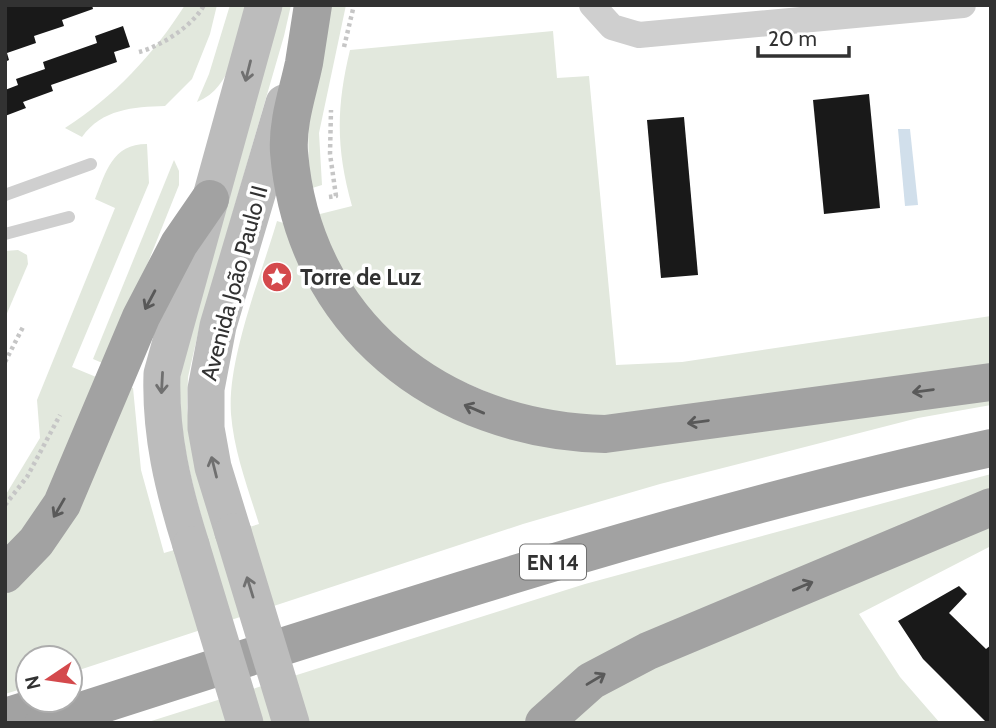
<svg xmlns="http://www.w3.org/2000/svg" width="996" height="728" viewBox="0 0 996 728" font-family="Cabin,sans-serif">
  <style>
    .green { fill: #e2e8dd }
    .water { fill: #d1dfeb }
    .building { fill: #191919 }
    .lines { fill: none; stroke-linecap: round; stroke-linejoin: round }
    .path { stroke: #c6c6c6; stroke-width: 4.5; stroke-dasharray: 3.5 3.5; stroke-linecap: butt }
    .service { stroke: #cfcfcf; stroke-width: 12 }
    .minor { stroke: #cfcfcf; stroke-width: 26 }
    .secondary { stroke: #bcbcbc; stroke-width: 37 }
    .trunk { stroke: #a2a2a2; stroke-width: 38 }
    .secondary-bridge { stroke: #bcbcbc; stroke-width: 37 }
    .oneway { stroke: #707070 }
    .oneway2 { stroke: #595959 }
    .labels { text-anchor: middle; dominant-baseline: central; stroke-width: 7; stroke-linejoin: round; paint-order: stroke }
    .shield { fill: #fff; stroke: #707070; stroke-width: 2 }
    .shield-label { font-size: 21px; font-weight: bold; fill: #323232 }
    .poi-label { font-size: 23px; font-weight: bold; fill: #323232; stroke: #fff; text-anchor: start }
    .street-label { font-size: 23px; fill: #323232; stroke: #fff }
  </style>
  <rect width="100%" height="100%" fill="#fff"/>
  <g class="green">
    <path d="M185,5H217L210,34L192,79L165,106C133,107 102,109 82,137L65,128C114,97 154,54 185,5Z"/>
    <path d="M230,5H247C237,39 234,87 197,102L209,74Z"/>
    <path d="M282,5H291L284,36L199,329L188,377L187,408L190,431L217,537L259,524C248,488 234,452 231,414C227,359 261,276 277,221L290,225L485,429L991,396V405L918,418L660,484L523,524L70,673V658H28V687L5,694V595L30,571L127,386L133,388L141,470L164,553L208,540C192,485 178,433 180,376Z"/>
    <path d="M331,5H346L319,133L322,185L309,189L308,111Z"/>
    <path d="M553,31L557,78L589,76L616,365L682,362L991,316V368L609,420L533,412L420,363L353,294L316,215L352,206C336,149 336,108 350,50Z"/>
    <path d="M147,144L149,183L72,367L101,379L49,498L5,552V496L40,438L37,400L115,208L95,199C106,172 112,144 147,144Z"/>
    <path d="M174,160L179,171V185L107,365L93,359Z"/>
    <path d="M18,250L27,255L28,264L5,318V251Z"/>
    <path d="M991,474V496L534,710L524,723H145L585,584Z"/>
    <path d="M991,525V546L859,614L900,677L940,723H563L610,687Z"/>
  </g>
  <path class="water" d="M910,129L918,205L905,206L898,129Z"/>
  <g class="building">
    <path d="M5,5H92L93,9L62,20L64,26L34,36L36,43L7,53L9,60L5,62Z"/>
    <path d="M123,26L130,47L114,52L117,62L51,85L53,91L23,102L26,108L5,116V90L18,85L16,79L45,69L43,62L97,43L95,36Z"/>
    <path d="M869,94L880,208L824,214L813,100Z"/>
    <path d="M684,117L698,275L661,278L647,120Z"/>
    <path d="M959,586L967,594L949,613L986,649L991,645V723H987L923,659L898,621Z"/>
  </g>
  <g class="lines">
    <g class="path">
      <path d="M344,47L354,5"/>
      <path d="M139,52C161,46 193,26 204,5"/>
      <path d="M329,197L336,196L330,154L331,110"/>
      <path d="M5,362L23,327"/>
      <path d="M5,505L27,477L60,415"/>
    </g>
    <g class="service">
      <path d="M5,195L91,164"/>
      <path d="M5,234L69,217"/>
    </g>
    <path class="minor" d="M592,5L612,27L639,35L963,5"/>
    <g class="secondary">
      <path d="M233,532L213,467L206,428V389L218,326L284,103"/>
      <path d="M191,545C173,488 160,434 162,374L264,5"/>
    </g>
    <g class="trunk">
      <path d="M313,5C310,24 307,44 304,63C298,92 287,122 289,152C303,324 439,430 605,434L991,382"/>
      <path d="M5,574L36,542L62,504L141,317L179,244L210,199"/>
      <path d="M5,717L59,700"/>
      <path d="M44,723C357,623 669,518 991,448"/>
      <path d="M544,723L591,681L648,651L991,507"/>
    </g>
    <g class="secondary-bridge">
      <path d="M233,532L291,723"/>
      <path d="M191,545L245,723"/>
    </g>
  </g>
  <defs><path id="oneway-shaft" d="M-6 0H5M1.5-3L5.5 0L1.5 3" fill="none" stroke-width="1.6" stroke-linecap="round" stroke-linejoin="round" transform="scale(1.75)"/></defs>
  <g class="oneway">
    <use href="#oneway-shaft" transform="translate(248 71) rotate(104)"/>
    <use href="#oneway-shaft" transform="translate(162 383) rotate(93)"/>
    <use href="#oneway-shaft" transform="translate(214 467) rotate(-104)"/>
    <use href="#oneway-shaft" transform="translate(250 587) rotate(-107)"/>
  </g>
  <g class="oneway2">
    <use href="#oneway-shaft" transform="translate(150 300) rotate(118)"/>
    <use href="#oneway-shaft" transform="translate(923 391) rotate(172)"/>
    <use href="#oneway-shaft" transform="translate(474 409) rotate(-157)"/>
    <use href="#oneway-shaft" transform="translate(698 422) rotate(172)"/>
    <use href="#oneway-shaft" transform="translate(59 508) rotate(120)"/>
    <use href="#oneway-shaft" transform="translate(803 586) rotate(-23)"/>
    <use href="#oneway-shaft" transform="translate(596 679) rotate(-31)"/>
  </g>
  <defs>
    <g id="sight-disc" transform="scale(1.575)"><circle r="9.5" fill="#d4494c" stroke="#fff"/><path d="M0-6L1.8-2.2L6-1.7L2.9 1.2L3.7 5.4L0 3.3L-3.7 5.4L-2.9 1.2L-6-1.7L-1.8-2.2Z" fill="#fff"/></g>
  </defs>
  <g fill-rule="evenodd">
    <use href="#sight-disc" x="277" y="277"/>
  </g>
  <g class="labels">
    <rect class="shield" x="520" y="544.5" width="66" height="35" rx="5"/>
    <g class="shield-label">
      <text x="553" y="562">EN 14</text>
    </g>
    <g class="poi-label">
      <text x="300" y="277">Torre de Luz</text>
    </g>
    <g class="street-label">
      <text transform="translate(234 283) rotate(-75)">Avenida João Paulo II</text>
    </g>
  </g>
  <rect width="996" height="728" fill="none" stroke="#323232" stroke-width="14"/>
  <g transform="translate(49 679) rotate(257)"><circle r="33" fill="#ffffff" stroke="#adadad" stroke-width="2"/>
  <path d="M0-5L12 26L0 18L-12 26Z" fill="#d4494c"/>
  <text y="-10" font-size="19" font-weight="bold" text-anchor="middle" fill="#323232">N</text>
  </g>
  <path d="M758 46v10h91v-10" fill="none" stroke="#323232" stroke-width="3.5"/>
  <text x="768" y="46" font-size="21" fill="#323232" stroke="#ffffff" stroke-width="5" paint-order="stroke">20 m</text>
</svg>
